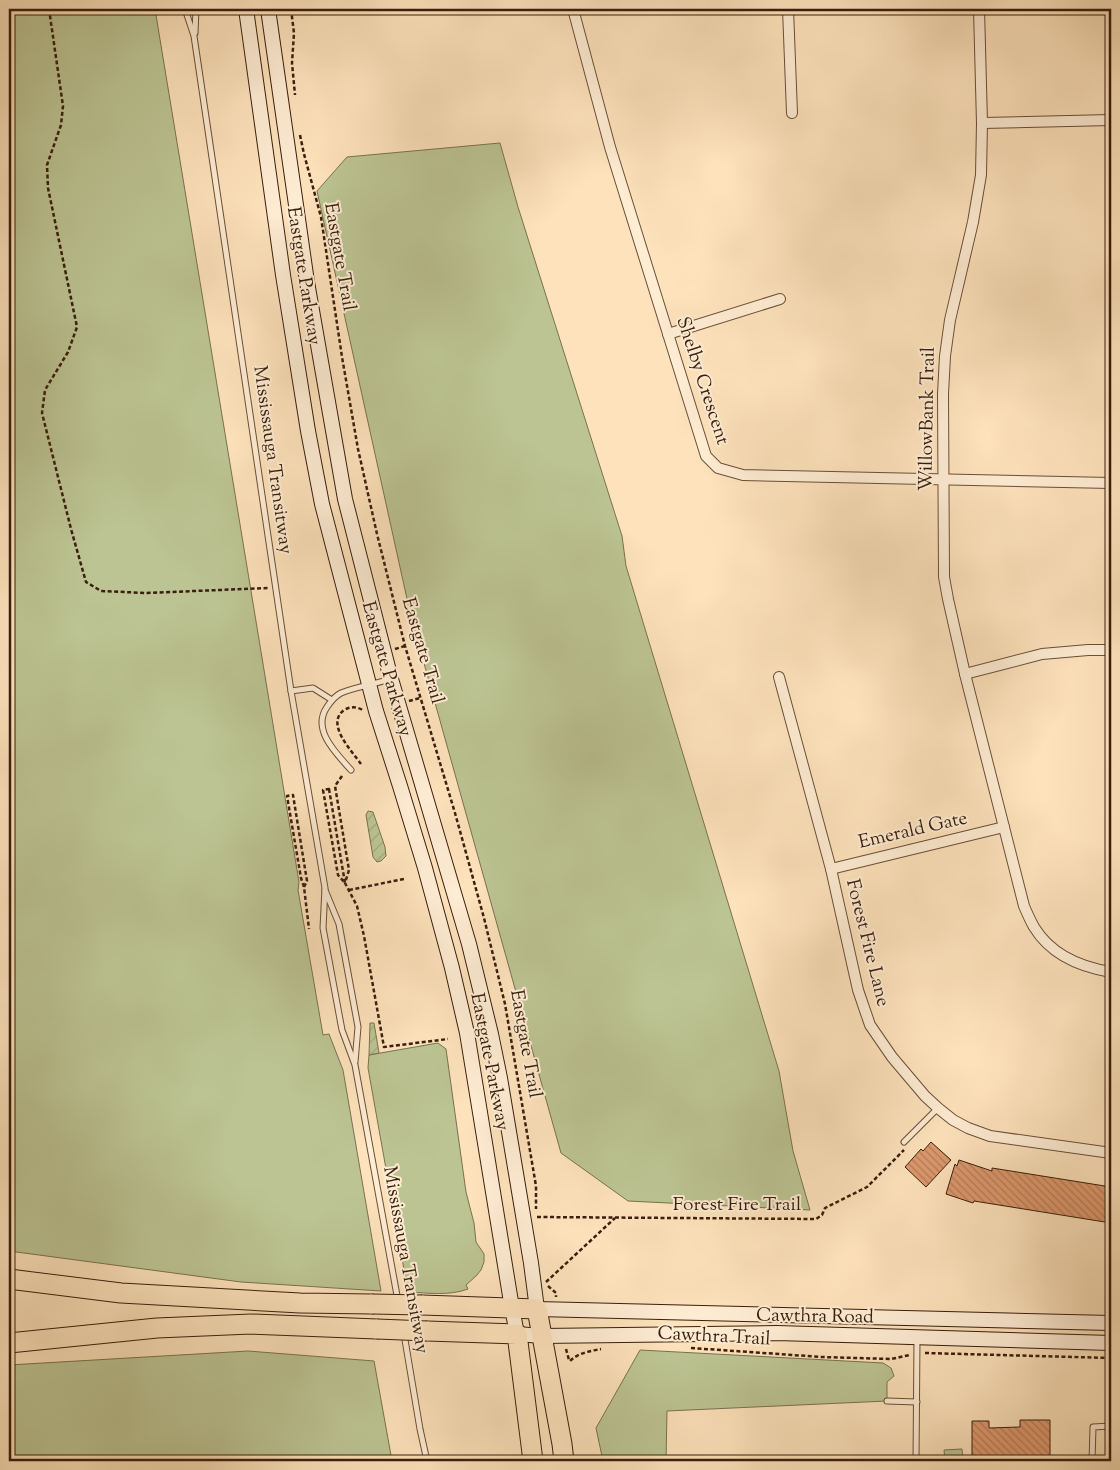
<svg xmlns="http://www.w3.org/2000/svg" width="1120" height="1470" viewBox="0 0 1120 1470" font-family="'Sorts Mill Goudy',serif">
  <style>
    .grass { fill: #bcc493; stroke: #7a7150 }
    .park { fill: url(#park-tufts); stroke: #7a7150 }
    .garden { fill: url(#garden-furrows); stroke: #7a7150 }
    .building { fill: url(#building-back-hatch); stroke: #391e0e }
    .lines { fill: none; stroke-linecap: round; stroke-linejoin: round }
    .service-casing { stroke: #6a4f39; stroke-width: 7 }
    .minor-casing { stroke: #6a4f39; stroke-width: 12 }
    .secondary-casing { stroke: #391e0e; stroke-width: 16 }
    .motorway-casing { stroke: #391e0e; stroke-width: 21 }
    .path { stroke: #391e0e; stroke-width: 2.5; stroke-dasharray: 4 2.5; stroke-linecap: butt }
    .service { stroke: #feecd3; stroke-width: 5 }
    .minor { stroke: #feecd3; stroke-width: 10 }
    .secondary { stroke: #feecd3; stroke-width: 14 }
    .motorway { stroke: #fde2bb; stroke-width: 19 }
    .motorway-bridge-casing { stroke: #391e0e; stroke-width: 21; stroke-linecap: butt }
    .motorway-bridge { stroke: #fde2bb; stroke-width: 19 }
    .labels { text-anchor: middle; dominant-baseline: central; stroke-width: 4; stroke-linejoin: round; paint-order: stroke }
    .street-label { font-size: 19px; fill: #391e0e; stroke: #feecd3 }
  </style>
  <defs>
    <pattern id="park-tufts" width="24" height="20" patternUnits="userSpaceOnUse" patternTransform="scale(1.25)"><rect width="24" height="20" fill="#bcc493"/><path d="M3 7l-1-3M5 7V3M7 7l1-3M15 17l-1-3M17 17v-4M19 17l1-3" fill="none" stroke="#a2a87e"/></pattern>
    <pattern id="garden-furrows" width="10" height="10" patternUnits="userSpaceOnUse" patternTransform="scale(1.25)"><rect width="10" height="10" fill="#bcc493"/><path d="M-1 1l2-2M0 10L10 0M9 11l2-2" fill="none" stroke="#a2a87e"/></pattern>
    <pattern id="building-back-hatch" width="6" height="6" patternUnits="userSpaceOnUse" patternTransform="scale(1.25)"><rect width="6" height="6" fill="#de996d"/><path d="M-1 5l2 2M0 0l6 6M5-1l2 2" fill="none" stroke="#b57c58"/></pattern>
  </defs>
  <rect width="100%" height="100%" fill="#fde2bb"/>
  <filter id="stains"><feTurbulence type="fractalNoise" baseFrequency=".004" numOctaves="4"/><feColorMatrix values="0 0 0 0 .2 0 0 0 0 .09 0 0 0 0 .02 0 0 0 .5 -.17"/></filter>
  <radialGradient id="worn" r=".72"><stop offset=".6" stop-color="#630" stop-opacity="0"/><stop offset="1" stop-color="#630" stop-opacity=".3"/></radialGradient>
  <g class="grass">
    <path d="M9,9H155L299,882L298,890L323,1035L329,1034L343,1070L381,1291L241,1282L9,1251Z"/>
    <path d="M500,143L518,207L622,536L626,566L779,1071L793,1151L810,1210L628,1201L561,1153L411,617L317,191L347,157Z"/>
    <path d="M438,1043L446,1049L466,1192L474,1223L476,1242L484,1254V1262L481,1270L476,1276L466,1285L468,1289C450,1296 428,1293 408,1292L368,1068L369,1055Z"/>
    <path d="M640,1350L883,1363L891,1368L894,1376L887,1382V1401L667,1411L666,1461H603L596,1428Z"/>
    <path d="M248,1351L374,1361L392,1461H9V1365Z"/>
  </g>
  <path class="park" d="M962,1449L963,1461H945L944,1450Z"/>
  <g class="garden">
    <path d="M368,811L373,812L385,847L386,856L381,861L377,862L373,857L366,815Z"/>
    <path d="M370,1023H374L379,1053L369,1055Z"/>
  </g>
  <g class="building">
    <path d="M931,1142L951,1160L926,1187L905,1167L921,1149L923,1151Z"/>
    <path d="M959,1160L992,1171V1168L1111,1187V1223L974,1201L973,1203L946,1194L955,1164L957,1166Z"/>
    <path d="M1020,1420H1050V1461H972V1421H989V1428L1020,1427Z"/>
  </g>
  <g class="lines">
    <g class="service-casing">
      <g id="service">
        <path d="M185,9L194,36L291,691L325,888L323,928L342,1030L355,1065L398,1301"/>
        <path d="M195,33L196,9"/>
        <path d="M291,691L313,688L332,700"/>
        <path d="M351,770C337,754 311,730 327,707C331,701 335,696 341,693C355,687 376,684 390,679"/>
        <path d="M325,890L339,924L358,1027L355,1062"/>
        <path d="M904,1142L938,1108"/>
        <path d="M404,1334L420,1429L427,1461"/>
        <path d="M887,1401L917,1402"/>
        <path d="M916,1461L917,1339"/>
        <path d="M1092,1461L1093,1427L1111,1426"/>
      </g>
    </g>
    <g class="minor-casing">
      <g id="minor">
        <path d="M573,9L610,147L706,456L718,468L743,475L1111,483"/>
        <path d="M788,9L792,113"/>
        <path d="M979,9L982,123L981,175L973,222L950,320L945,356L943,394L944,577L948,599L965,674L1024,906C1027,913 1030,920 1034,927C1051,955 1080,967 1111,972"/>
        <path d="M982,123L1111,120"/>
        <path d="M668,334L780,299"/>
        <path d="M965,674L1042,654L1088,650H1111"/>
        <path d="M779,677L831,869L858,990L870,1025L892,1057L925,1096L938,1108L953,1120L968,1128L990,1136L1111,1153"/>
        <path d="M831,869L1004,827"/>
      </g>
    </g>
    <g class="secondary-casing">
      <g id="secondary">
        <path d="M246,9L283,275L308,431L322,504L376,711L400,786L425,868L452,968L467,1033L512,1308L517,1334L542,1336L777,1333L1111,1343"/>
        <path d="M268,9L307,282L345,499L391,679L469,944L491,1034L500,1078L531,1263L537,1309L1111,1323"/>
      </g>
    </g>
    <g class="motorway-casing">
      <g id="motorway">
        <path d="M9,1279L121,1293L300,1303L372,1304"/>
        <path d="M422,1305L537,1309L562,1444L564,1461"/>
        <path d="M427,1331L517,1334L533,1461"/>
        <path d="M9,1343L157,1328L251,1324L377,1329"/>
      </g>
    </g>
    <g class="path">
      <path d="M49,9L63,106L61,125L47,165L48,188L77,327L68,352L45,390L42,413L71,529L86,582L101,591L146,593L268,588"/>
      <path d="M291,9L294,33L292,63L295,95"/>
      <path d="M300,135L304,154L321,217L342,357L358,449L377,534L405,646L455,813L484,918L505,1004L536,1186V1209"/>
      <path d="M395,649L405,646"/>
      <path d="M409,701L420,698"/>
      <path d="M361,764C352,751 325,724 344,710C351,706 357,707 363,710"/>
      <path d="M342,776L335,786L349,870L345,883L357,906L364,936L384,1047L448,1039"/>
      <path d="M329,789L345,883L338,875L323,790Z"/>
      <path d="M304,887L307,881L293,795L287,796L301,878L304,887L309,929"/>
      <path d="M349,890L404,879"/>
      <path d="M537,1217L816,1219L822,1215L825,1208L867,1187L904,1150"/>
      <path d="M546,1282L615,1218"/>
      <path d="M548,1286L556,1293V1297"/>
      <path d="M691,1348L822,1357L891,1359L910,1355"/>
      <path d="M566,1349L569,1360L570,1361C578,1353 590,1351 601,1349"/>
      <path d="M925,1353L1111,1358"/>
    </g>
    <use href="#service" class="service"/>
    <use href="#minor" class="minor"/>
    <use href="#secondary" class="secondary"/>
    <use href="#motorway" class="motorway"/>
    <g class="motorway-bridge-casing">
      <g id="motorway-bridge">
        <path d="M372,1304L422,1305"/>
        <path d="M377,1329L427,1331"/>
      </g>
    </g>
    <use href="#motorway-bridge" class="motorway-bridge"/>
  </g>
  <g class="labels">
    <g class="street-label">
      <text transform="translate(339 257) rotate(80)">Eastgate Trail</text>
      <text transform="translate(303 276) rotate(81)">Eastgate Parkway</text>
      <text transform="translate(702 381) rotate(72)">Shelby Crescent</text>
      <text transform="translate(928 419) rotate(-89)">WillowBank Trail</text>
      <text transform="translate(272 460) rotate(82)">Mississauga Transitway</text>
      <text transform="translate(422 651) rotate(74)">Eastgate Trail</text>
      <text transform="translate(386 669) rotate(74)">Eastgate Parkway</text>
      <text transform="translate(913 831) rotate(-13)">Emerald Gate</text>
      <text transform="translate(867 943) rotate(76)">Forest Fire Lane</text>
      <text transform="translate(525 1044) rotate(80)">Eastgate Trail</text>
      <text transform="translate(489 1062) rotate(79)">Eastgate Parkway</text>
      <text x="737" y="1205">Forest Fire Trail</text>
      <text transform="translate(405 1260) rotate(80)">Mississauga Transitway</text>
      <text transform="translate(815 1317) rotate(1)">Cawthra Road</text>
      <text transform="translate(714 1337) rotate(3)">Cawthra Trail</text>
    </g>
  </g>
  <rect width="1120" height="1470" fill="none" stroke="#fde2bb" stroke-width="30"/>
  <rect x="10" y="10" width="1100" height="1450" fill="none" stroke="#391e0e" stroke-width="2.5"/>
  <rect x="15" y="15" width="1090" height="1440" fill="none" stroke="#391e0e"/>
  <rect width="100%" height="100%" filter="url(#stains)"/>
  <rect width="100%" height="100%" fill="url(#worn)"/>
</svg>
